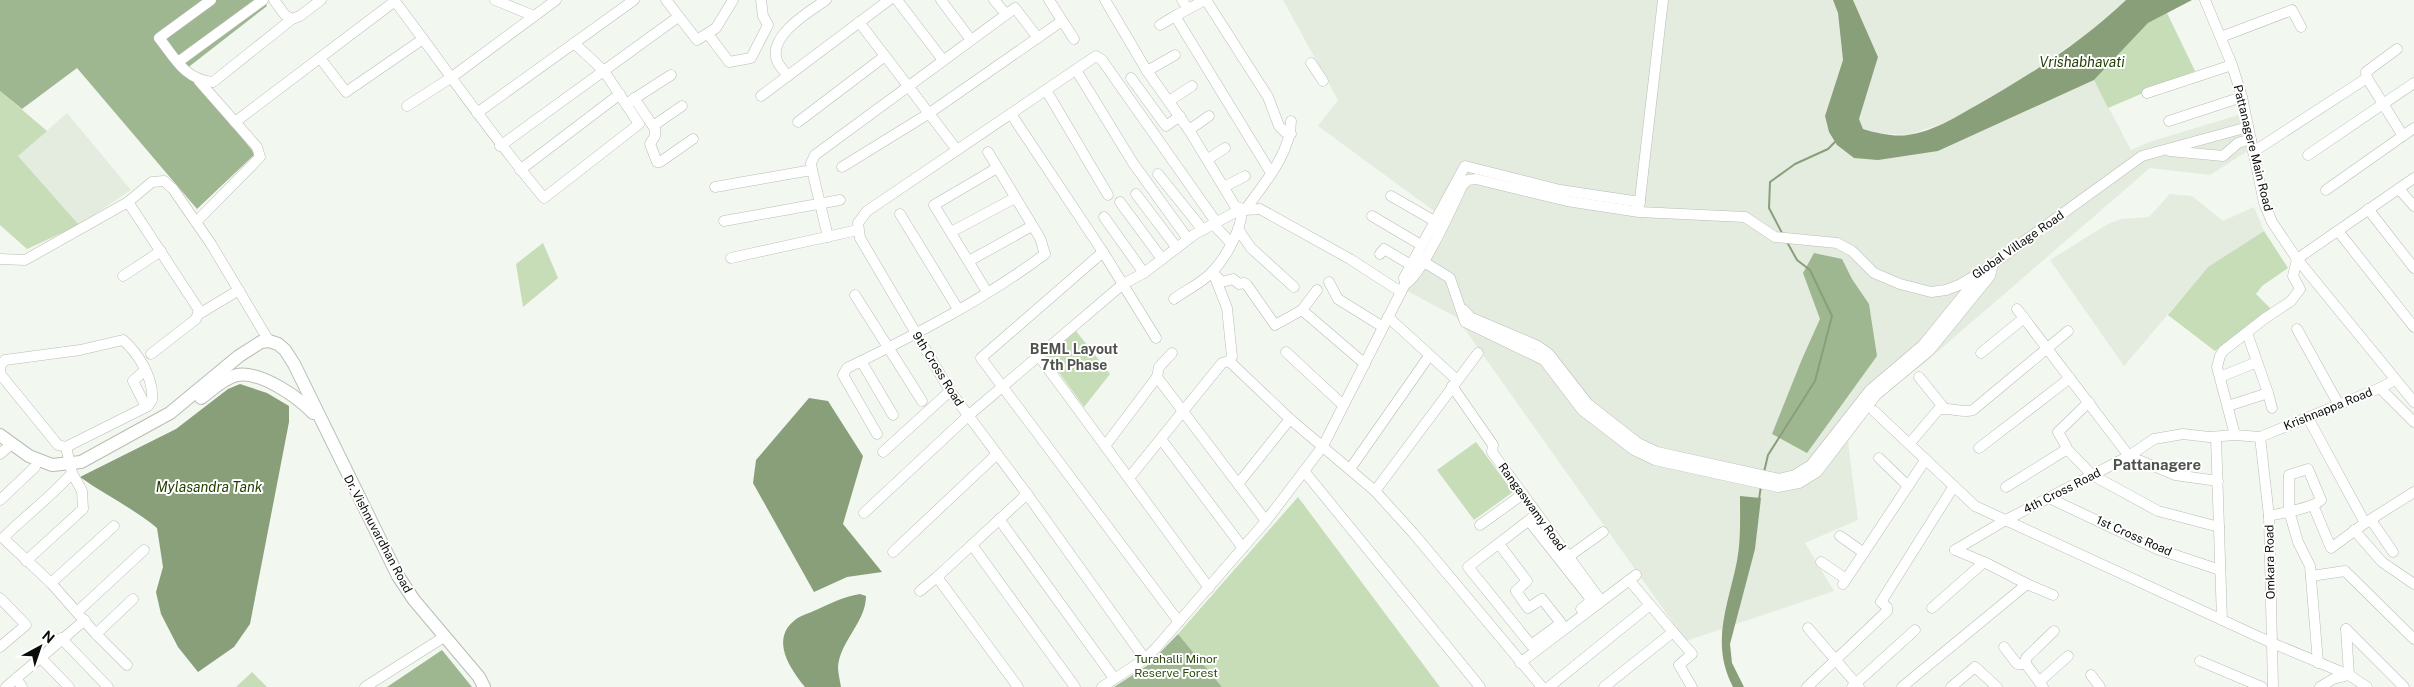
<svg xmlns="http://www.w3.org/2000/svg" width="2414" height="687" viewBox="0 0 2414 687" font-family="'Public Sans',sans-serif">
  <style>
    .built { fill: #e4ecdf }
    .green { fill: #c6ddb8 }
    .forest { fill: #9fb790 }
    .water { fill: #889f79 }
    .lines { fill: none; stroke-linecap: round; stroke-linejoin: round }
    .stream { stroke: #889f79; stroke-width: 2 }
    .minor-casing { stroke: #b8bdb6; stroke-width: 11 }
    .major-casing { stroke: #b8bdb6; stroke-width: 14 }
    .minor { stroke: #fff; stroke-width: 10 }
    .major { stroke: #fff; stroke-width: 12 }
    .labels { text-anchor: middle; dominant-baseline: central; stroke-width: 4; stroke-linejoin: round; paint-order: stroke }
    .street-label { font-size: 12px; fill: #0b0d0a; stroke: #fff }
    .park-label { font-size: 12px; fill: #2c4a10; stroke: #fff }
    .water-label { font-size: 14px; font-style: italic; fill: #234105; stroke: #fff }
    .neighbourhood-label { font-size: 14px; font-weight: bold; fill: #4f534d; stroke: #fff }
    .quarter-label { font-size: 15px; font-weight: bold; fill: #4f534d; stroke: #fff }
  </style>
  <rect width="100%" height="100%" fill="#f2f7ef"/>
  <g class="built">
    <path d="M1283,0H1833L1838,13L1843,60L1825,116L1829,132L1938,151L2094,80L2131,150L2149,142L2242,114L2249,150L2210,175L2150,168L1922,365L1883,394L1848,441L1858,520L1805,543L1834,591L1686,641L1456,317L1398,286L1434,211L1318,126L1338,100Z"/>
    <path d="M1853,0H2126L2092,30L2024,78L1947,122L1908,135L1878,133L1863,129L1859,119L1878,57Z"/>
    <path d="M67,113L131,190L79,225L18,156Z"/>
    <path d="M2170,194L2192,196L2223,221L2254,207L2264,231L2208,267L2124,366L2050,260L2106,225L2121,219L2149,217Z"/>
  </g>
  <g class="green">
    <path d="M2167,13L2195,71L2108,108L2094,80L2148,23Z"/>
    <path d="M0,91L47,131L18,156L79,225L27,249L0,225Z"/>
    <path d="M2264,231L2288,268L2262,286L2256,294L2272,310L2215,351L2168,315L2208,267Z"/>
    <path d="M543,243L558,278L523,307L516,264Z"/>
    <path d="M1076,331L1110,374L1084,407L1047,356Z"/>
    <path d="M1476,442L1513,492L1474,520L1437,470Z"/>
    <path d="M1298,497L1440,687H1222L1178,634Z"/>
    <path d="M252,672L267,687H236Z"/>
  </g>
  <g class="forest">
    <path d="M0,0H263L267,6L186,69L255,154L197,209L77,68L22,109L0,91Z"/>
    <path d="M1814,253L1842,259L1852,279L1869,304L1877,356L1807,453L1772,434L1802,359L1820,319L1803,273Z"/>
    <path d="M1178,634L1222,687H1114L1148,665Z"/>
    <path d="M442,650L472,687H387Z"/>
  </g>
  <g class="water">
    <path d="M1833,0H1853L1878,57L1859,119L1863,129C1876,133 1894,137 1908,135C1932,132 1956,117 1977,105C2030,75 2082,42 2126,0H2192L2148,23L2094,80L1938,151L1878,160L1854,158L1837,145L1829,132L1825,116L1843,60L1838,13Z"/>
    <path d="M240,384L267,393L289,406V422L250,624L234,647L198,672L178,647L161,614L156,592L163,567L157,528C133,508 105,495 80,477L176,429L228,389Z"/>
    <path d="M809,398L828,401L863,456L843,524L882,572L847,577L814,592L753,483L756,460Z"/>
    <path d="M1740,496L1761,498L1755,549L1730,644L1732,663L1744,687H1733C1710,643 1728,606 1737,561C1741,540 1740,517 1740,496Z"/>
    <path d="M860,594L866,596C866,622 840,641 838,667C838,673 840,681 841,687H805C790,669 770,639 795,620C801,615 810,613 816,610C831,603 843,597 860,594Z"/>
  </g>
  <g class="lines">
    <g class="stream">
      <path d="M1782,233L1769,208L1770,182L1795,164L1828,149L1836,141"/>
      <path d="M1764,472L1768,455L1815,381L1832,316L1810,270L1797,260L1787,242"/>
      <path d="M1759,499L1761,486"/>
    </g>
    <g class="minor-casing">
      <g id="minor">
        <path d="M211,0L159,38C176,59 184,79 213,82L292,19"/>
        <path d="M274,0L285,15L292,19L300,16L321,0"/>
        <path d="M394,0C444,66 491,135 544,198L639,124L604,71L574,43"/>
        <path d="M495,0L534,16"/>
        <path d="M666,0L697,40L716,28L733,0"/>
        <path d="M897,0L943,60"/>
        <path d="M941,0L971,40"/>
        <path d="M994,0L1006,14"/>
        <path d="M1049,0L1074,39"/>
        <path d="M1105,0L1147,71L1189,130L1235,206L1245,210L1260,209L1350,259L1401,292"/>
        <path d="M1182,0L1188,9L1175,16L1271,173"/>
        <path d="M1206,0L1268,97L1279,126L1285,132L1291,134"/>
        <path d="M2205,0L2232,65L2242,97L2264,203L2272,222L2297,259L2414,402"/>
        <path d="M1188,9L1205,0"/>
        <path d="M859,22L957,150"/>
        <path d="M1160,25L1175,16"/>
        <path d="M708,34L729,62L751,58L768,25L763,16L761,0"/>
        <path d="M2221,37L2292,10L2301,27"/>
        <path d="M320,58L346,92L423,39"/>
        <path d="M178,62L263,0"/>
        <path d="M1311,63L1323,81"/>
        <path d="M1076,70L1133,163L1188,239"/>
        <path d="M1147,71L1175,55"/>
        <path d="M788,76C785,72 781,68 778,63C765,37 809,12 826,0"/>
        <path d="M1131,78L1166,126L1180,116"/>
        <path d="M2367,78L2403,136"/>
        <path d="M1046,90L1108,195"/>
        <path d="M2147,93L2232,65"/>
        <path d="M761,96L889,0"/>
        <path d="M634,98L655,129V136L650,144L657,162H660L693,139"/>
        <path d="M1169,101L1192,86"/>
        <path d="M629,102L671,75"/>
        <path d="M407,106L452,77L556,0"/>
        <path d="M477,113L634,0"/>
        <path d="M1011,114L1103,252L1156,338"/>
        <path d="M2169,121L2242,97"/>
        <path d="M235,122L395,1"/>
        <path d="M798,122L885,56"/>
        <path d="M653,126L682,106"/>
        <path d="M1189,130L1209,116"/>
        <path d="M500,146L678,17"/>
        <path d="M2170,151L2223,156L2238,143L2251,139"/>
        <path d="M2253,152L2367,78L2366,72L2397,49"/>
        <path d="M2308,155L2414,83"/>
        <path d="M1208,159L1225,148"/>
        <path d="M842,167L928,114L1062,21"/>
        <path d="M520,170L620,94"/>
        <path d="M1158,174L1203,230"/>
        <path d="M715,187L812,170"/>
        <path d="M1224,187L1245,176"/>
        <path d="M2399,189L2414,206"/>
        <path d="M2326,190L2414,128"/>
        <path d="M1136,194L1177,248"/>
        <path d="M1391,196L1438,223"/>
        <path d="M128,202L199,310L196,319L151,354"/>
        <path d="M1120,202L1162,259"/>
        <path d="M1639,208L1663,0"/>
        <path d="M2368,209L2414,268"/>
        <path d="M1245,210C1263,185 1291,153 1291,121"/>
        <path d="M900,214L958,309"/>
        <path d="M1372,216L1421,245"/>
        <path d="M1104,217L1144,273"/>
        <path d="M724,221L840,200"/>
        <path d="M196,222L260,157L257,147L199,81"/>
        <path d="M1213,224L1231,243"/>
        <path d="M1238,229L1251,248L1294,287"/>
        <path d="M2338,231L2414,327"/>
        <path d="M951,232L1015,198"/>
        <path d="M828,237L812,170L811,163L815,155L1015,8L1038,38"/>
        <path d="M1103,252L981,358L1179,622"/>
        <path d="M1380,254L1384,249L1411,265"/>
        <path d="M731,258L858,230"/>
        <path d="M0,259L25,260L128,202L152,182L164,181L173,189L211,244L269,341"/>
        <path d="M1419,259L1450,278L1465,322L1544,360L1582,410L1634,450L1655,460L1778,487L1799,483L1817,472L1876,395L1929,351L1990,276L1993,264"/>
        <path d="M969,261L1032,226"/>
        <path d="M1212,272L1222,282L1233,279L1239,284L1244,283L1247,285L1275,325L1302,310"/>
        <path d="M1214,275L1227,308L1232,357L1229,361"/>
        <path d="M123,276L161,251"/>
        <path d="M1329,282L1338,299L1383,327"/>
        <path d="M1405,284C1420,279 1454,203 1462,186L1468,180L1476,179L1567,201L1639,212L1745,217L1775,237L1837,243L1852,251L1874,273L1900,284L1931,292L1946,290L1959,285L1983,271L2142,156L2248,127"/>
        <path d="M1317,290L1302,310L1365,364"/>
        <path d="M987,292L934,205L997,168"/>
        <path d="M855,295L922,401"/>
        <path d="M2017,309L2129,456L2175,475L2218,481"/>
        <path d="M1464,310L1470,317L1538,346L1549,354L1588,404L1638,443L1657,452L1779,479L1795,475L1811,465L1870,390L1923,345L1979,276"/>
        <path d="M199,314L239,290"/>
        <path d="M1388,317L1457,380"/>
        <path d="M2297,329L2339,405"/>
        <path d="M1286,352L1343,405"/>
        <path d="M1981,353L2024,318"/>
        <path d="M1038,355L1105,446"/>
        <path d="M861,361L893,415"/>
        <path d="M1229,361L1290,419L1375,491L1414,534L1542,687"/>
        <path d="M0,366L5,360L80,350L123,340C139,354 154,379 152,400L148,406L66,447L58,445L1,375L0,368"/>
        <path d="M145,370L133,381L146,407"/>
        <path d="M1157,377L1159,367L1172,353"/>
        <path d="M1919,377L1944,408"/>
        <path d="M2220,377L2257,362"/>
        <path d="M1452,386L1493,445L1492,452L1601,601"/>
        <path d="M2380,388L2414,422"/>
        <path d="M2268,393L2272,408"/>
        <path d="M2228,406L2268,393L2247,333"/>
        <path d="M1874,411L1975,506L2272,643L2349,675L2367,687"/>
        <path d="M2308,418L2365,523L2331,548L2313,505"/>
        <path d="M877,434L843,375L847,368C915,335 985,299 1045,254L1040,238L988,152"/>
        <path d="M2235,435L2217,367L2220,356L2223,351L2264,319L2291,301L2300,289L2293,276L2297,259L2414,178"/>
        <path d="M2216,437L2222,620"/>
        <path d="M2260,437L2269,516L2273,687"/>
        <path d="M1161,439L1243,548"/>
        <path d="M1910,443L1938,410C1950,406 1961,414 1973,410L2068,331"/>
        <path d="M66,447L72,473C51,497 26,515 3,538L51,583L96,634L127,665"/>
        <path d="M1979,448L2070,378"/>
        <path d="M2066,448L2092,475L2158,511L2219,527"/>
        <path d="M883,452L950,391"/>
        <path d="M0,454L7,448"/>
        <path d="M1879,458L1908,486"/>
        <path d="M1350,469L1429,356"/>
        <path d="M1304,471L1480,687"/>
        <path d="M1129,478L1222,363L1229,361"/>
        <path d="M1238,484L1290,419"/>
        <path d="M2006,487L2064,451L2066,446L2058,432L2089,402"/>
        <path d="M1375,491L1478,353"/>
        <path d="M2049,498L2157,549L2220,570"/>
        <path d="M0,500L35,467"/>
        <path d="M864,513L968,416L1123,284L1144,273L1195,234L1241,209C1244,226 1225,259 1212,272C1202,283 1186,290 1174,299"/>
        <path d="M2269,516C2282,513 2313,508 2321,500L2308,469L2289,475V511L2298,542L2310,566L2318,663"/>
        <path d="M999,519L1114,678"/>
        <path d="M2371,520L2393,552"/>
        <path d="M1529,521L1589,597L1590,602L1581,609"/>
        <path d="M2365,523L2414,492"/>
        <path d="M1480,525L1523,494"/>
        <path d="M2354,530L2382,562L2414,584"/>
        <path d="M1840,536L1864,553"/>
        <path d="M1499,544L1527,581L1516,591L1528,608L1542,599L1561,623L1531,645L1468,567L1537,514"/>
        <path d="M972,545L1075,687"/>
        <path d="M1955,550L2004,521L2129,456L2154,439L2183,434L2209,437L2235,435L2260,437L2380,388L2395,380"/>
        <path d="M893,552L997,454"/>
        <path d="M1568,557L1603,532"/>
        <path d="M26,561L83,509L82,491L72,473"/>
        <path d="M1821,562L1846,579"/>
        <path d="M2311,576L2345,571L2414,639"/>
        <path d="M51,583L114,526"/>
        <path d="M1843,584L1926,459"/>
        <path d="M2027,584L2053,595"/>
        <path d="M1209,588L1105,446L1157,377L1266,521"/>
        <path d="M920,591L937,577"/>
        <path d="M0,598L26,625L0,647"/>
        <path d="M1932,608L1984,562"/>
        <path d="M77,612L144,550"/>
        <path d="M1808,628L1859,687"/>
        <path d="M2346,629L2404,687"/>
        <path d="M1673,632L1692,654L1679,665L1692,687"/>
        <path d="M96,634L133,599"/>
        <path d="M61,638L108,687"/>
        <path d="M2004,647L2017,664H2026"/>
        <path d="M40,657L69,687"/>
        <path d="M1145,659L1027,494L950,391L860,238L858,223L867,211L1096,56L1102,60L1216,222"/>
        <path d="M2200,661L2262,687"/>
        <path d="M1520,663L1636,575"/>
        <path d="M2091,675L2100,687"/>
        <path d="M16,678L22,687"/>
        <path d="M2039,682L2068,656"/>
        <path d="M6,687L85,620"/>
        <path d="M365,687L444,637"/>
        <path d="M1018,687L937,577L1027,494"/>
        <path d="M1102,687L1145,659L1156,648L1266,521L1323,446L1405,284L1404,278L1465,166L1560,190L1640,202"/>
        <path d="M1549,687L1650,605"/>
        <path d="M1604,687L1673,632L1629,580"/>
        <path d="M1807,687L1887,611V607L1881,602L1954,486"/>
        <path d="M1852,687L1915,630"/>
        <path d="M1902,687L2027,584L1984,562L1955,550"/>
        <path d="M1951,687L1975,667L1997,687"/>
        <path d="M2043,687L2026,664V658L2054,631"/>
        <path d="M2320,687L2333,679L2349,675L2346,629"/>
      </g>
    </g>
    <g class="major-casing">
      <g id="major">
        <path d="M201,398C212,390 224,378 237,375C261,371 298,397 313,413"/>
        <path d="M0,435L29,456L52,465L81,462L170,413L239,356L261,342L269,341L278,344L285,350L294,364L398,576L414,600L479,677L484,687"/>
      </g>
    </g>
    <use href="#minor" class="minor"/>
    <use href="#major" class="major"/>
  </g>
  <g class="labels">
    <g class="street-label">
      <text transform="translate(2253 148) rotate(76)">Pattanagere Main Road</text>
      <text transform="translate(2018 245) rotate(-35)">Global Village Road</text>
      <text transform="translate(938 369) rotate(58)">9th Cross Road</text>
      <text transform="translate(2328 409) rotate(-22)">Krishnappa Road</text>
      <text transform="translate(2062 491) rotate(-27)">4th Cross Road</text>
      <text transform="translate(1532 507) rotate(54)">Rangaswamy Road</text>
      <text transform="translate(378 534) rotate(62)">Dr. Vishnuvardhan Road</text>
      <text transform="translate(2134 536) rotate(24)">1st Cross Road</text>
      <text transform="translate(2270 562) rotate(-91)">Omkara Road</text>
    </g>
    <g class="park-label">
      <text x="1176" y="659">Turahalli Minor<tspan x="1176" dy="14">Reserve Forest</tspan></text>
    </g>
    <g class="water-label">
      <text x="2082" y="62">Vrishabhavati</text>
      <text x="209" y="487">Mylasandra Tank</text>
    </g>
    <g class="neighbourhood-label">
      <text x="1074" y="349">BEML Layout<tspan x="1074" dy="16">7th Phase</tspan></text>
    </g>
    <g class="quarter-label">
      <text x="2157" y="464">Pattanagere</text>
    </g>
  </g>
  <g transform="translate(40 647) rotate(40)" stroke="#ffffff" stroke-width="4" paint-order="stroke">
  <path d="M0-4L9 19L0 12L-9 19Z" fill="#0b0d0a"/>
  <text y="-8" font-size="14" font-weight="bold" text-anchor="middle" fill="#0b0d0a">N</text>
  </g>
</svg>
